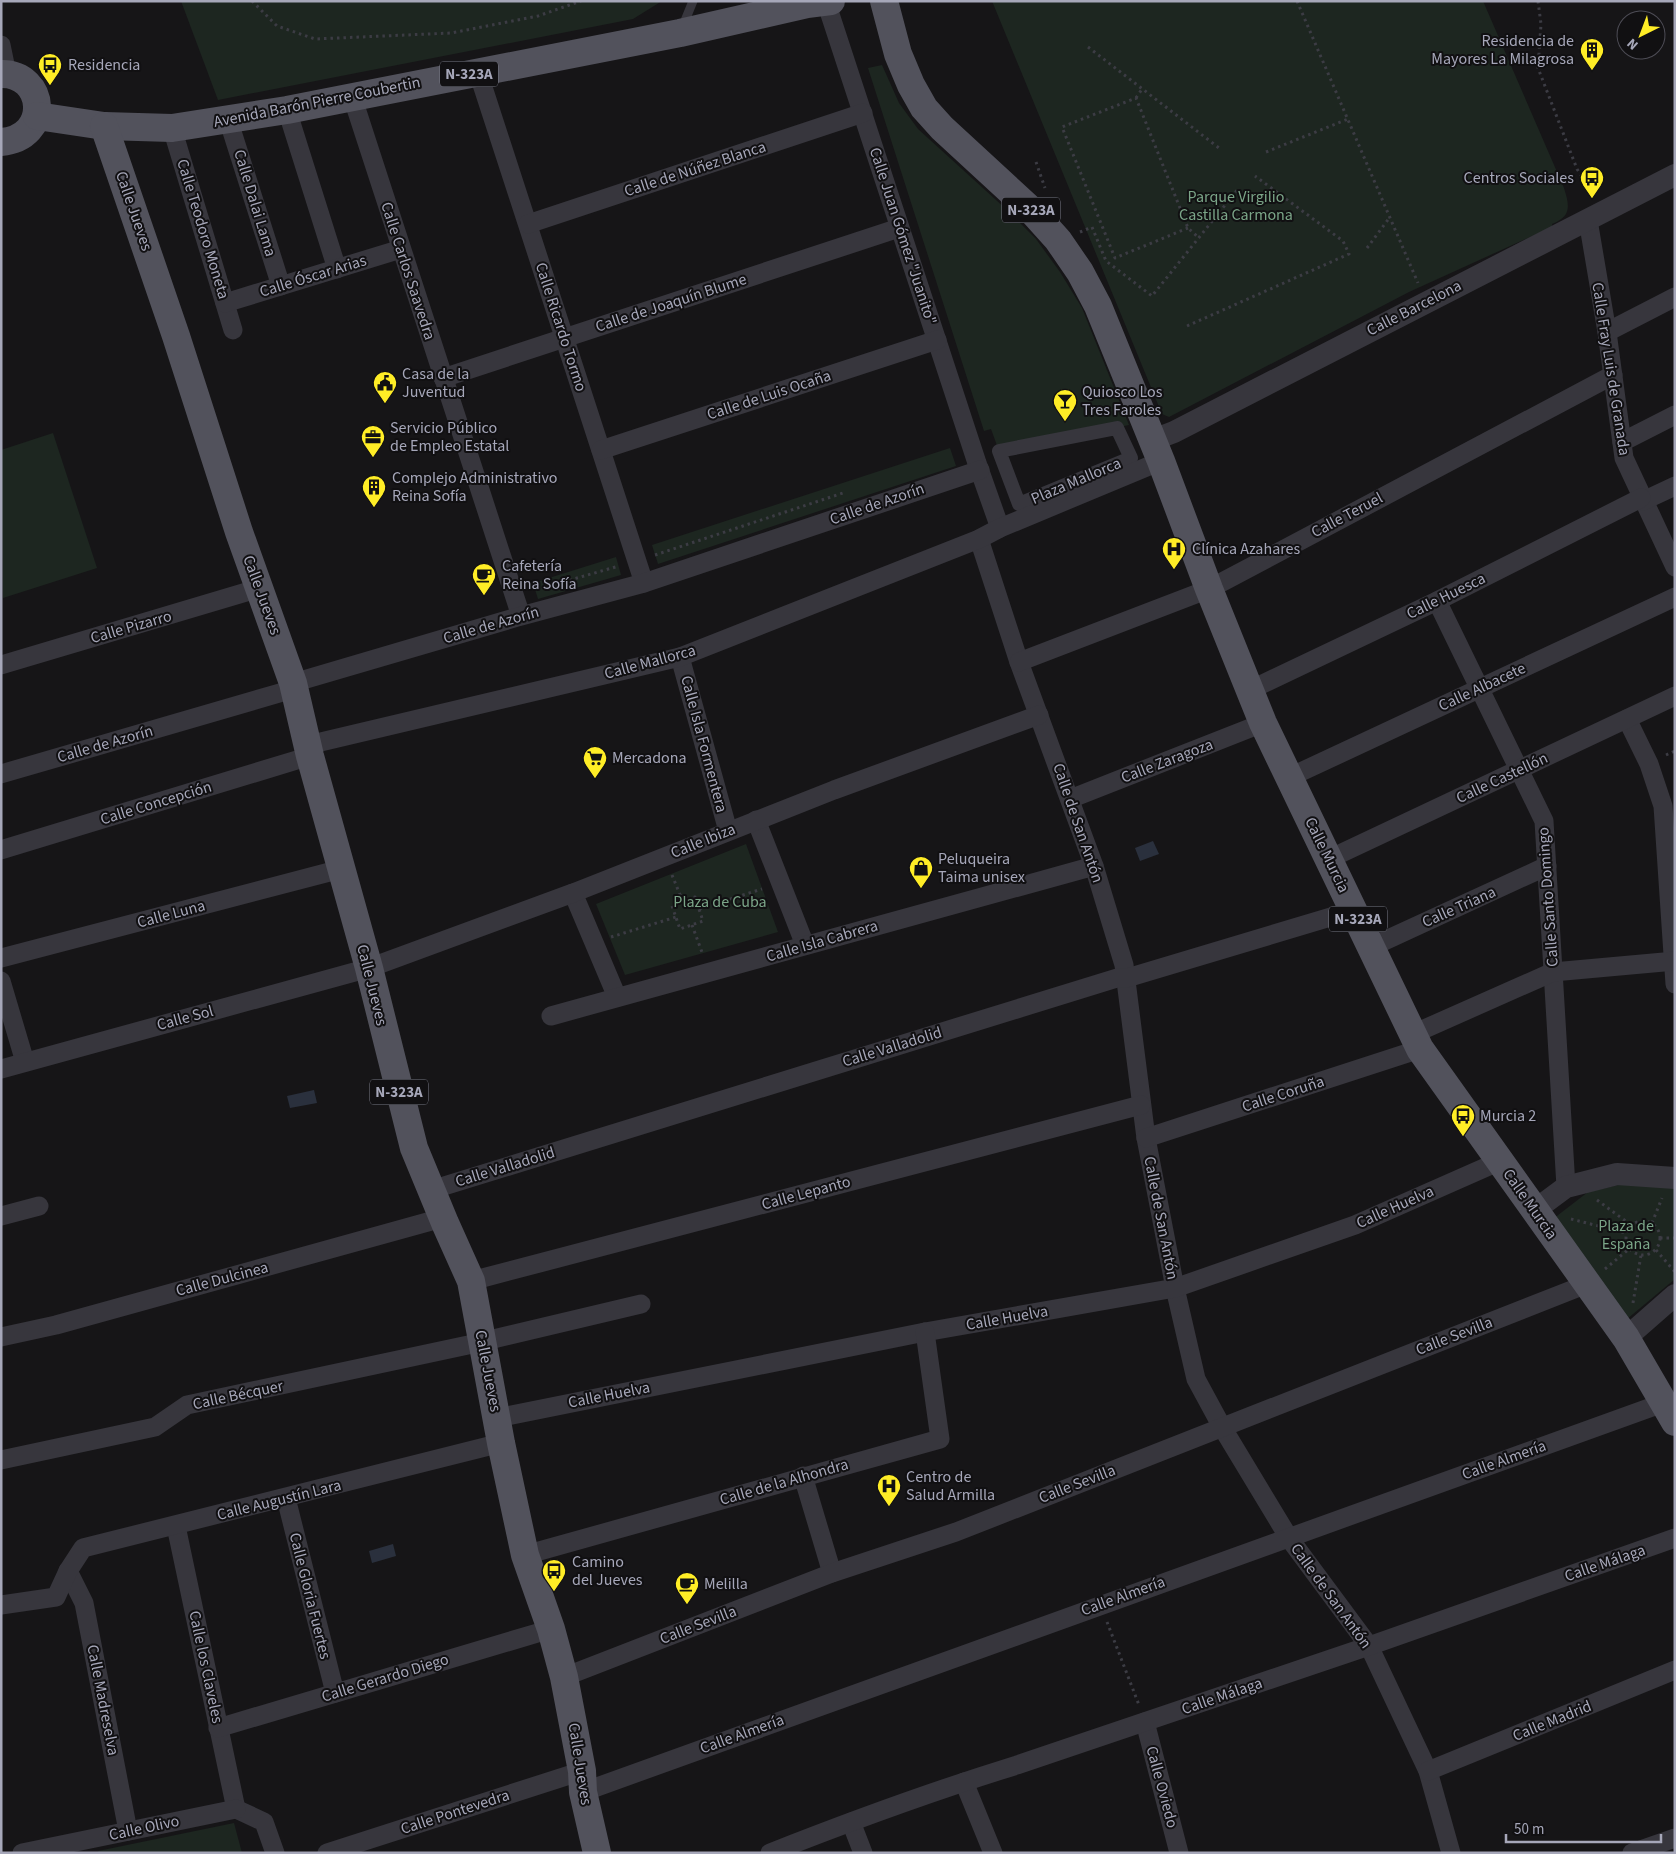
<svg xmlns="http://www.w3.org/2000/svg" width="1676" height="1854" viewBox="0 0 1676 1854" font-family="'Source Sans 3',sans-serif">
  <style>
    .green { fill: #1d2620 }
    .water { fill: #2a303d }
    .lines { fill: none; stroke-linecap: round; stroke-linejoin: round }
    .path { stroke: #3c3c44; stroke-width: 3; stroke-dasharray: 2.5 4; stroke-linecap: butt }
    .service { stroke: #37363d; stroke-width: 9 }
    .pedestrian { stroke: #37363d; stroke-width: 14 }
    .minor { stroke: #37363d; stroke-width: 19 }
    .tertiary { stroke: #37363d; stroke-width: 22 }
    .primary { stroke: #52525c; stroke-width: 28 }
    .labels { text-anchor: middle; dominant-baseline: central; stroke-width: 4; stroke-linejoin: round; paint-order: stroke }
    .shield { fill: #111012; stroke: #797a87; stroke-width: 1 }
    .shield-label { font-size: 15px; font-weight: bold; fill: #a6a7b9 }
    .poi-label { font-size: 16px; fill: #a6a7b9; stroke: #111012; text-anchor: start }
    .street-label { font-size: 16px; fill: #a6a7b9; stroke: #111012 }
    .park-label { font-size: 16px; fill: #7ba588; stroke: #111012 }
  </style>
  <rect width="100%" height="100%" fill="#161517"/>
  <g class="green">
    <path d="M181,1H662L633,19L218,100Z"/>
    <path d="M992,1H1483L1564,188C1570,207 1571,216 1552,224V227L1409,292L1169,417L1162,414Z"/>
    <path d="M882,65L899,103L918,129L1007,210L1036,239L1060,272L1082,308L1129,425L999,451L991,429L984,431L868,68Z"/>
    <path d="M53,433L97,568L3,598L1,450Z"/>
    <path d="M950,448L956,466L658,564L652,545Z"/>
    <path d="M616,557L621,575L538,599L533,583Z"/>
    <path d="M746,844L778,932L625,975L596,904Z"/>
    <path d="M1632,1182L1675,1186V1279L1627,1319L1553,1219L1588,1192Z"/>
    <path d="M234,1823L242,1853H99L98,1851Z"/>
  </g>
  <g class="water">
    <path d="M1153,841L1159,854L1140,861L1135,848Z"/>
    <path d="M314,1090L317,1103L290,1108L287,1096Z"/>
    <path d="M393,1544L396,1556L372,1563L369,1551Z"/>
  </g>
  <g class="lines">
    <g class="path">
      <path d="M252,1L277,26L315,39L451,33L538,16L581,1"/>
      <path d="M1297,1L1418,283"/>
      <path d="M1538,1L1541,24L1538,68L1577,169L1588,186L1596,192"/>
      <path d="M1088,47L1219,148"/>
      <path d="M1136,98L1142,89"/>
      <path d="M1266,152L1348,119"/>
      <path d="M1036,162L1045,188"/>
      <path d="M1188,228L1115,258L1062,127L1136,98L1188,228L1199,238"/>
      <path d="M1080,232L1092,227L1106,261L1152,296L1238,189"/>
      <path d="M1367,248L1390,217"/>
      <path d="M1187,326L1349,254L1343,241L1255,176"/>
      <path d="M655,555L846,492"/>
      <path d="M563,582L619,566"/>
      <path d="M1666,755L1675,751"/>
      <path d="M672,875L683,902"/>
      <path d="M695,897L703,921L680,929L672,906Z"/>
      <path d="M699,909L762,889"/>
      <path d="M692,925L703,955"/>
      <path d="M611,937L676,917"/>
      <path d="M1597,1200L1631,1225"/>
      <path d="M1571,1219L1626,1233"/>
      <circle cx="1643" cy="1238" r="17"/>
      <path d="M1652,1223L1662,1198"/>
      <path d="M1660,1238H1675"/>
      <path d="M1656,1250L1675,1272"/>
      <path d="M1605,1269L1629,1249"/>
      <path d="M1633,1303L1641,1255"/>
      <path d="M1107,1622L1139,1705"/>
    </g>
    <path class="service" d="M682,28L693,1"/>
    <path class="pedestrian" d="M1117,428L1131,458L1019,504L999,451Z"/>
    <g class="minor">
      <path d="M826,2L977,463L1000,528"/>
      <path d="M1,45L7,74"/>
      <path d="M478,72L644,583"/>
      <path d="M352,96L521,616"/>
      <path d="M287,110L337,269"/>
      <path d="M228,119L281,286"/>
      <path d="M172,128L233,330"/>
      <path d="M1588,220L1607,332L1624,458L1675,567"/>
      <path d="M528,224L863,113"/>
      <path d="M225,303L401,249"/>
      <path d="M1607,332L1675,297"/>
      <path d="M443,378L899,228"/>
      <path d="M1622,442L1675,415"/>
      <path d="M601,450L937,340"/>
      <path d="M1643,501L1675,486"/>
      <path d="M979,539L1019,662L1094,866L1124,965L1146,1138L1175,1288L1196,1379L1222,1427L1289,1538L1369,1646L1428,1771L1451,1853"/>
      <path d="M1437,601L1544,821L1566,1187"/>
      <path d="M680,657L728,831"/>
      <path d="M1019,662L1209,589L1613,375"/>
      <path d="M1,665L260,588"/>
      <path d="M1250,690L1437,601L1641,498"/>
      <path d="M1627,719L1649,764L1663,806L1675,984"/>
      <path d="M308,745L680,657L979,539L1000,528L1161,461"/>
      <path d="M1,774L283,692L293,683L521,616L644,583L980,470"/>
      <path d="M1290,777L1675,597"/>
      <path d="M1070,799L1263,723"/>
      <path d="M756,820L805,945"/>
      <path d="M1,850L310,756"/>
      <path d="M1329,859L1675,696"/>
      <path d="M573,893L617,997"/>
      <path d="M1371,947L1547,866"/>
      <path d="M1,958L341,869"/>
      <path d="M1,981L25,1062"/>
      <path d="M551,1016L1094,866"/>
      <path d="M1413,1034L1553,972L1675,961"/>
      <path d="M1,1069L369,968L573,893L834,790L1039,715"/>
      <path d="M1146,1138L1420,1049"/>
      <path d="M431,1190L1117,978H1127L1354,910"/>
      <path d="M1,1216L39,1206"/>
      <path d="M471,1281L1141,1105"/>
      <path d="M1,1337L56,1325L442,1218"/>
      <path d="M497,1418L925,1332L1175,1288L1355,1225L1500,1161"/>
      <path d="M1,1460L155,1427L187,1405L468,1345L641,1304"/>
      <path d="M803,1476L832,1573"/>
      <path d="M286,1498L335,1693"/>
      <path d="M176,1526L236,1809"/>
      <path d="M525,1555L940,1439L925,1332"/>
      <path d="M68,1571L84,1603L128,1831"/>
      <path d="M1,1605L56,1597L68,1571L83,1548L501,1443"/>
      <path d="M564,1677L832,1573L956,1532L1587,1284"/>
      <path d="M1145,1722L1179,1853"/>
      <path d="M218,1728L551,1629"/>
      <path d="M1428,1771L1675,1670"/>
      <path d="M964,1782L993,1853"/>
      <path d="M583,1792L1663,1403"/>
      <path d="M236,1809L264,1822L275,1853"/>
      <path d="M851,1822L863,1853"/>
      <path d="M22,1853L236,1809"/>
      <path d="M327,1853L582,1771"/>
      <path d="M770,1853C851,1821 933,1791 1017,1765L1369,1646L1675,1538"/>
      <path d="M1632,1853L1675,1838"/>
    </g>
    <g class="tertiary">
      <path d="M1153,440L1174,432L1675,175"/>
      <path d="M1535,1210L1566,1187L1617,1174L1675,1178"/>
      <path d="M1626,1338L1675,1295"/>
    </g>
    <g class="primary">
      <path d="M884,1L898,54L911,85L924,108L942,128L1031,210L1058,240L1080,272L1098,306L1161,461L1209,589L1263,723L1420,1049L1626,1338L1675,1422"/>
      <path d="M1,74C46,73 52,138 1,142"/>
      <path d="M37,116L104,126L172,128L287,110L680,33L807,4L831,1"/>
      <path d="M104,126L176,336L239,532L293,683L310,756L369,968L414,1148L445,1223L471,1281L501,1443L525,1555L551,1629L564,1677L582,1771L583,1792L597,1853"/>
    </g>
  </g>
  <defs>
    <g id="building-pin" transform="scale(1.25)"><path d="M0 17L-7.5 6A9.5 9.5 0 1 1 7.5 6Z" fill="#ffed26" stroke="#111012"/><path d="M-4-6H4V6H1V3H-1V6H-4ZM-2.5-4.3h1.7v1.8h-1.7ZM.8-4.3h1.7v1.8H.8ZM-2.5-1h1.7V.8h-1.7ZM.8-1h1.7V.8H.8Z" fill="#111"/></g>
    <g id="bus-pin" transform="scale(1.25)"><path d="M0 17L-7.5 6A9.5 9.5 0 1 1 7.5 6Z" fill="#ffed26" stroke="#111012"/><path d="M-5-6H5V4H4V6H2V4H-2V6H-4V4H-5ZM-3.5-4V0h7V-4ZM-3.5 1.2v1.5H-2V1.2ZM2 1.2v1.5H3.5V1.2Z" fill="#111"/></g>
    <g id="civic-pin" transform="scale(1.25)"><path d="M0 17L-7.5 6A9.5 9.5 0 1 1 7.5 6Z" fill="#ffed26" stroke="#111012"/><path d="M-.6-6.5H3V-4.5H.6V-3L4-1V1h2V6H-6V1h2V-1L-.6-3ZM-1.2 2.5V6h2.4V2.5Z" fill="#111"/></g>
    <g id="bar-pin" transform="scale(1.25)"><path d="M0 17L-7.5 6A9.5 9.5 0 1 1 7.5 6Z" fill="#ffed26" stroke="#111012"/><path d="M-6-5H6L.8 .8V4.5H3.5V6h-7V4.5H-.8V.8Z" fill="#111"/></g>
    <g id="office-pin" transform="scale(1.25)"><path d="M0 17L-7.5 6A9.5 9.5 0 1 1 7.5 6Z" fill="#ffed26" stroke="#111012"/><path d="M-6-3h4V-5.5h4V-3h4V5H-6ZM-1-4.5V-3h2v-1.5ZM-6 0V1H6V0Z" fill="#111"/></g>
    <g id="hospital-pin" transform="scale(1.25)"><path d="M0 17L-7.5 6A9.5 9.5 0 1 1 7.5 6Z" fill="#ffed26" stroke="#111012"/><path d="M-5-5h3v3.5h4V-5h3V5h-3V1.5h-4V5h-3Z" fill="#111"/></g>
    <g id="cafe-pin" transform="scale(1.25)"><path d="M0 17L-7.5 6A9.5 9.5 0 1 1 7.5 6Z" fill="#ffed26" stroke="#111012"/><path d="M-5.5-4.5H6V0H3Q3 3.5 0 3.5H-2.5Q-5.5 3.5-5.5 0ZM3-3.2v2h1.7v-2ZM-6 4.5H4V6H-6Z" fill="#111"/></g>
    <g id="supermarket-pin" transform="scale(1.25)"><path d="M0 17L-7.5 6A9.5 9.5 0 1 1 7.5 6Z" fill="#ffed26" stroke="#111012"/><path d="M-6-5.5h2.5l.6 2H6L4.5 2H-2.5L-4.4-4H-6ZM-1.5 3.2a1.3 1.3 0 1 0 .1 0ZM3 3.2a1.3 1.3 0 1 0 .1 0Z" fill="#111"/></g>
    <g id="shop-pin" transform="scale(1.25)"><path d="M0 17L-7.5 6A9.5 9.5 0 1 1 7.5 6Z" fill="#ffed26" stroke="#111012"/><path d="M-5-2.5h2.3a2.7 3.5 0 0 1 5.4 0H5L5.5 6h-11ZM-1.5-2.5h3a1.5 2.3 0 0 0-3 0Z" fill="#111"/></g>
  </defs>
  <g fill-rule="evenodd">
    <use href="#building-pin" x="1592" y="50"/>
    <use href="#bus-pin" x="50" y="65"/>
    <use href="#bus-pin" x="1592" y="178"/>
    <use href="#civic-pin" x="385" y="383"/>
    <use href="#bar-pin" x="1065" y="401"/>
    <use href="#office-pin" x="373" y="437"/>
    <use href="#building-pin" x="374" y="487"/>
    <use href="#hospital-pin" x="1174" y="549"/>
    <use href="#cafe-pin" x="484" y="575"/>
    <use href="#supermarket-pin" x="595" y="758"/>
    <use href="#shop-pin" x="921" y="868"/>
    <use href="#bus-pin" x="1463" y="1116"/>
    <use href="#hospital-pin" x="889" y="1486"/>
    <use href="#bus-pin" x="554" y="1571"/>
    <use href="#cafe-pin" x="687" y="1584"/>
  </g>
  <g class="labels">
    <g class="shield">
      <rect x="440" y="61.5" width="58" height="25" rx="4"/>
      <rect x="1002" y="197.5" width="58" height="25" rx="4"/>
      <rect x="1329" y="906.5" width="58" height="25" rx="4"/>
      <rect x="370" y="1079.5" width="58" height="25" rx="4"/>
    </g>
    <g class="shield-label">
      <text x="469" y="74">N-323A</text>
      <text x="1031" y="210">N-323A</text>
      <text x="1358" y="919">N-323A</text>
      <text x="399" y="1092">N-323A</text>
    </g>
    <g class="poi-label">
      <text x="1574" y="41" text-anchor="end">Residencia de<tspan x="1574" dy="18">Mayores La Milagrosa</tspan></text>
      <text x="68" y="65">Residencia</text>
      <text x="1574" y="178" text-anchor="end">Centros Sociales</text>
      <text x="402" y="374">Casa de la<tspan x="402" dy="18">Juventud</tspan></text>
      <text x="1082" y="392">Quiosco Los<tspan x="1082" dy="18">Tres Faroles</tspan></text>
      <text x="390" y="428">Servicio Público<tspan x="390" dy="18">de Empleo Estatal</tspan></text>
      <text x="392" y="478">Complejo Administrativo<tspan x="392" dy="18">Reina Sofía</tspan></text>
      <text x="1192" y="549">Clínica Azahares</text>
      <text x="502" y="566">Cafetería<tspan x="502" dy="18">Reina Sofía</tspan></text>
      <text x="612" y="758">Mercadona</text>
      <text x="938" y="859">Peluqueira<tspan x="938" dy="18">Taima unisex</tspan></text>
      <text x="1480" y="1116">Murcia 2</text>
      <text x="906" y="1477">Centro de<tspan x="906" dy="18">Salud Armilla</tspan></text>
      <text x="572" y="1562">Camino<tspan x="572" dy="18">del Jueves</tspan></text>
      <text x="704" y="1584">Melilla</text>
    </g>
    <g class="street-label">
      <text transform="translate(317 102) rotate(-11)">Avenida Barón Pierre Coubertin</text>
      <text transform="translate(695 169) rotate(-18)">Calle de Núñez Blanca</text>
      <text transform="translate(255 203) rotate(73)">Calle Dalai Lama</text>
      <text transform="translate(134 211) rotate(71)">Calle Jueves</text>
      <text transform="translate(203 229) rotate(73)">Calle Teodoro Moneta</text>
      <text transform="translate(903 236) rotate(72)">Calle Juan Gómez "Juanito"</text>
      <text transform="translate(408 271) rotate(72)">Calle Carlos Saavedra</text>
      <text transform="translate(313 276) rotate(-17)">Calle Óscar Arias</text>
      <text transform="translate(671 303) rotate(-18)">Calle de Joaquín Blume</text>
      <text transform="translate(1414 308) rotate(-27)">Calle Barcelona</text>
      <text transform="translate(561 327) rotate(72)">Calle Ricardo Tormo</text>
      <text transform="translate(1611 369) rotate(81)">Calle Fray Luis de Granada</text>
      <text transform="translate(769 395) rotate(-18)">Calle de Luis Ocaña</text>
      <text transform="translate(1076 481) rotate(-23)">Plaza Mallorca</text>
      <text transform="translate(877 504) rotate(-19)">Calle de Azorín</text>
      <text transform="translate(1347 515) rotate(-28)">Calle Teruel</text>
      <text transform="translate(262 595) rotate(70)">Calle Jueves</text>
      <text transform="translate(1446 596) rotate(-26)">Calle Huesca</text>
      <text transform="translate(491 625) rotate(-16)">Calle de Azorín</text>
      <text transform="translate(131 627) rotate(-16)">Calle Pizarro</text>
      <text transform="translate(650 662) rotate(-15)">Calle Mallorca</text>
      <text transform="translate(1482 687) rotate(-25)">Calle Albacete</text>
      <text transform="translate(105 744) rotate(-16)">Calle de Azorín</text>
      <text transform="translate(704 744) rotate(75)">Calle Isla Formentera</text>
      <text transform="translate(1167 761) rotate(-21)">Calle Zaragoza</text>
      <text transform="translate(1502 778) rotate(-25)">Calle Castellón</text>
      <text transform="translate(156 803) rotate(-17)">Calle Concepción</text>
      <text transform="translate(1078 823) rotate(71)">Calle de San Antón</text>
      <text transform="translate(703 841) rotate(-22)">Calle Ibiza</text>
      <text transform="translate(1327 855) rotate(64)">Calle Murcia</text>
      <text transform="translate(1548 897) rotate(-94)">Calle Santo Domingo</text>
      <text transform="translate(1459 907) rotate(-24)">Calle Triana</text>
      <text transform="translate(171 914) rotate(-15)">Calle Luna</text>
      <text transform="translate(822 941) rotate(-16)">Calle Isla Cabrera</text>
      <text transform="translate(372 985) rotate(76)">Calle Jueves</text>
      <text transform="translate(185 1018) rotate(-15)">Calle Sol</text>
      <text transform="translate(892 1047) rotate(-17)">Calle Valladolid</text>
      <text transform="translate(1283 1094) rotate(-18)">Calle Coruña</text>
      <text transform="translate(505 1167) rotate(-17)">Calle Valladolid</text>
      <text transform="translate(806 1193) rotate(-15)">Calle Lepanto</text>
      <text transform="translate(1530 1204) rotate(55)">Calle Murcia</text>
      <text transform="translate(1395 1207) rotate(-24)">Calle Huelva</text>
      <text transform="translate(1161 1218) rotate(79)">Calle de San Antón</text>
      <text transform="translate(222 1279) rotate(-15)">Calle Dulcinea</text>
      <text transform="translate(1007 1318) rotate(-10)">Calle Huelva</text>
      <text transform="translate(1454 1336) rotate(-21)">Calle Sevilla</text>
      <text transform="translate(488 1371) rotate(79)">Calle Jueves</text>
      <text transform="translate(238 1395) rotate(-12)">Calle Bécquer</text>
      <text transform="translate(609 1395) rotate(-11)">Calle Huelva</text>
      <text transform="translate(1504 1460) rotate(-20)">Calle Almería</text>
      <text transform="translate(784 1482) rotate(-16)">Calle de la Alhondra</text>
      <text transform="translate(1077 1484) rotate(-21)">Calle Sevilla</text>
      <text transform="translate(279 1500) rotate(-14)">Calle Augustín Lara</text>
      <text transform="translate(1605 1563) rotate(-19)">Calle Málaga</text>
      <text transform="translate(310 1596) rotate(76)">Calle Gloria Fuertes</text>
      <text transform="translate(1123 1596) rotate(-20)">Calle Almería</text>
      <text transform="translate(1331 1596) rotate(54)">Calle de San Antón</text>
      <text transform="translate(698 1625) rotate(-21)">Calle Sevilla</text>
      <text transform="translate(206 1667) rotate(78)">Calle los Claveles</text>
      <text transform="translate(385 1678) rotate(-17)">Calle Gerardo Diego</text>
      <text transform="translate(1222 1696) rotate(-19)">Calle Málaga</text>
      <text transform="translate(103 1700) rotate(79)">Calle Madreselva</text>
      <text transform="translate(1552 1721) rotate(-22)">Calle Madrid</text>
      <text transform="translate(742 1734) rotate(-20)">Calle Almería</text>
      <text transform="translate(580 1764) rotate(81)">Calle Jueves</text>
      <text transform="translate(1162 1787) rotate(75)">Calle Oviedo</text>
      <text transform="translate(455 1812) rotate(-18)">Calle Pontevedra</text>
      <text transform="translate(144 1828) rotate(-12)">Calle Olivo</text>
    </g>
    <g class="park-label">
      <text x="1236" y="197">Parque Virgilio<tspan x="1236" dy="18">Castilla Carmona</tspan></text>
      <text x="720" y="902">Plaza de Cuba</text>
      <text x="1626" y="1226">Plaza de<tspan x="1626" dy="18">España</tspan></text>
    </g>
  </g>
  <rect width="1676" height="1854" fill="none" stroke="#a6a7b9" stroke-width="5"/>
  <g transform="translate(1641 35) rotate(222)"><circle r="24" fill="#111012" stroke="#4d4c55"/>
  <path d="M0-4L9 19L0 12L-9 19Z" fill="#ffed26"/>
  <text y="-8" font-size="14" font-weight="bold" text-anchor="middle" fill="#a6a7b9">N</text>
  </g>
  <path d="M1506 1834v8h155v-8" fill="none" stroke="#a6a7b9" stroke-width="2.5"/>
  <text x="1514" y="1834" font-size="15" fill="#a6a7b9" stroke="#111012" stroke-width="4" paint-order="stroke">50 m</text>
</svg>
